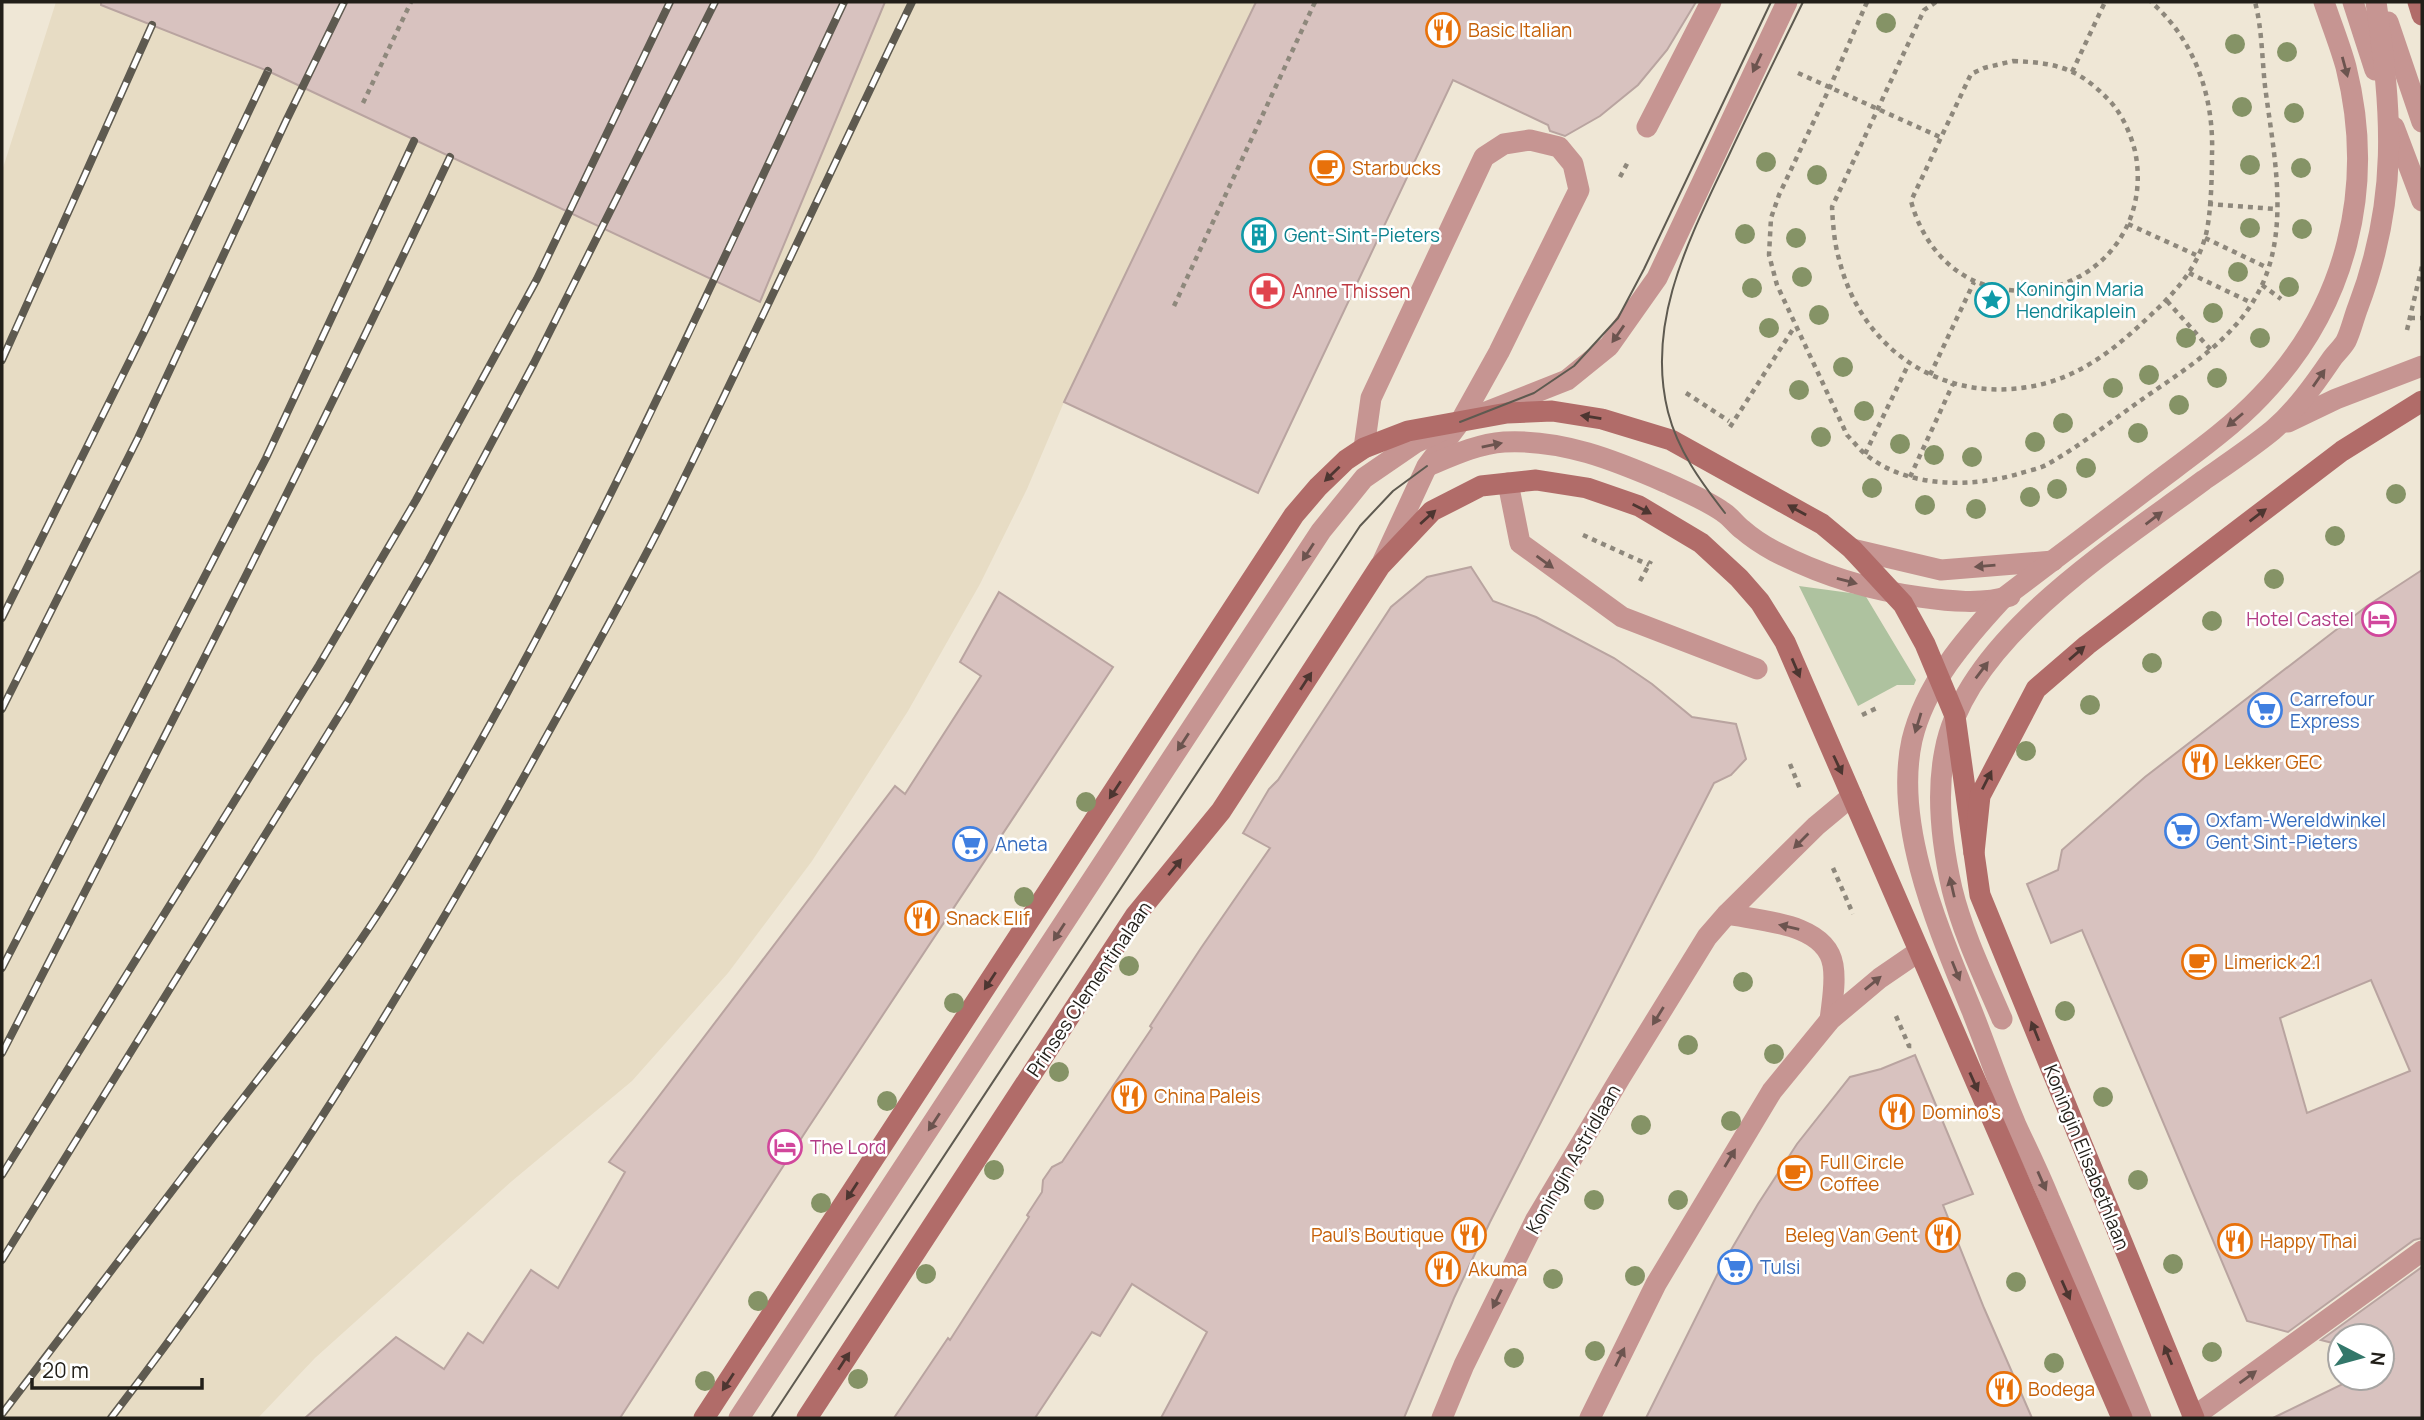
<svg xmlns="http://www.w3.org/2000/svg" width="2424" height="1420" viewBox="0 0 2424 1420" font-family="Manrope,sans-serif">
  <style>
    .built { fill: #e7dcc4 }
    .green { fill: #aec29f }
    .building { fill: #d8c2bf; stroke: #b9a4a0; stroke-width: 2; fill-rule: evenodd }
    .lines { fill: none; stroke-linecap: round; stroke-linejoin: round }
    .path { stroke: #8e887c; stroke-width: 4.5; stroke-dasharray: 5 5; stroke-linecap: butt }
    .lane { stroke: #c69592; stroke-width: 21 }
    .street { stroke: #c69592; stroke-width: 21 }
    .secondary { stroke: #b16c69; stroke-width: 21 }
    .tram { stroke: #5e5a50; stroke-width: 2 }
    .rail-casing { stroke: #5e5a50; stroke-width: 8 }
    .rail { stroke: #fff; stroke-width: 5; stroke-dasharray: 16; stroke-linecap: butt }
    .tree { fill: #859366 }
    .oneway { fill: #6c544f }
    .oneway2 { fill: #4d3631 }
    .labels { text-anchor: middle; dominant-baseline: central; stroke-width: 5; stroke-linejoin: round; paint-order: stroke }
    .food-label { font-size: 19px; fill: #c56008; stroke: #fff; text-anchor: start }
    .culture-label { font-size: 19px; fill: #0d838f; stroke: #fff; text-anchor: start }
    .health-label { font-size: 19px; fill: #be3a42; stroke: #fff; text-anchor: start }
    .hotel-label { font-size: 19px; fill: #b23c85; stroke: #fff; text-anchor: end }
    .shop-label { font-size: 19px; fill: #366cbe; stroke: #fff; text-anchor: start }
    .street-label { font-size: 19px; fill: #221f19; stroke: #fff }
  </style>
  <rect width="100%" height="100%" fill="#efe7d6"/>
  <path class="built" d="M56,2H1256L1064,402L1027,489L980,584L908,711L812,861L728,973L632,1081L512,1181L315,1358L258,1418H2V171Z"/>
  <path class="green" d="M1799,586L1865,595L1916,680L1914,685H1897L1858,706Z"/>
  <g class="building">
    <path d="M101,2H885L760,302L268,71L101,5Z"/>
    <path d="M1256,2H1696L1667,50L1638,85L1600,116L1565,136L1550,131L1548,125L1453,80L1258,493L1064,402Z"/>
    <path d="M1471,567L1493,601L1536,617L1614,658L1652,684L1692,717L1736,724L1746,759L1731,775L1714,783L1490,1222L1454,1298L1404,1418H1161L1207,1332L1132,1284L1100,1336L1092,1332L1035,1418H894L948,1338L950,1340L1029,1217L1027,1215L1042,1192L1043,1180L1052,1167L1062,1162L1152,1028L1150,1026L1201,948L1270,848L1243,833L1269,789L1278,780L1391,607L1427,577Z"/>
    <path d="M2422,570V1238L2414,1240L2288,1332L2247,1321L2082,930L2051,943L2027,884L2058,870L2062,850L2145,777L2367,606ZM2371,980L2410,1071L2307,1113L2280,1018Z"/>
    <path d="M999,592L1113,667L808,1128L620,1418H305L396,1337L444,1369L468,1333L483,1343L531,1270L558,1288L625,1172L609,1162L895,786L905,794L981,676L960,662Z"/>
    <path d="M1915,1055L1973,1194L1943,1205L1984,1308L2032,1418H1646L1721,1267L1758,1204L1797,1144L1850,1077L1881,1069Z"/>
    <path d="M2422,1267V1418H2273L2355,1378H2382V1365L2393,1359L2382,1356V1336H2340V1345L2321,1340Z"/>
  </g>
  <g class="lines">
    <g class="path">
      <path d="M1867,2L1830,87L1779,195L1771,218L1769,255L1777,285L1847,435C1853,441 1859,449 1865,454C1907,488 1969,488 2018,474C2027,471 2039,469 2048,464C2081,445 2113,420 2144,398C2190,366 2238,337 2262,285C2290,224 2273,150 2265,86C2262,59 2262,28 2255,2"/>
      <path d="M1936,2L1924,10L1832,207C1833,224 1834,242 1839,259C1863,357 1954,410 2050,382C2085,371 2113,350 2139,326C2167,300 2194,276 2205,238C2211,218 2212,176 2212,154C2214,97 2195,40 2151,2"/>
      <path d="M2013,61C2033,62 2052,63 2070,71C2085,77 2098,89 2109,100C2122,114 2130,132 2135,151C2154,242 2072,312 1985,285C1947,273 1921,239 1911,201L1971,74L1984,68Z"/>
      <path d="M2072,72L2105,2"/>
      <path d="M1798,73L1940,137"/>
      <path d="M363,103L411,2"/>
      <path d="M1620,177L1629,160"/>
      <path d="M2208,204L2276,209"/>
      <path d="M2128,224L2196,255"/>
      <path d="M2205,238L2268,268"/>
      <path d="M2189,273L2252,303"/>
      <path d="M2262,285L2281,299"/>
      <path d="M2167,301L2211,350"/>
      <path d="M1174,306L1315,2"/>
      <path d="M2410,318H2422"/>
      <path d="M2407,330L2422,266"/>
      <path d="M1930,375L1974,282"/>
      <path d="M1686,393L1729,421"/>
      <path d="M1730,427L1795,326"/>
      <path d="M1865,454L1909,363"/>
      <path d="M1910,477L1953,384"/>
      <path d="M1583,535L1649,565"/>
      <path d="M1640,581L1651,561"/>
      <path d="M1862,715L1879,707"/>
      <path d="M1790,764L1800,789"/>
      <path d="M1833,868L1853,914"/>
      <path d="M1896,1016L1909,1046H1916"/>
    </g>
    <g class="lane">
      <path d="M2353,2L2375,70"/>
      <path d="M2388,22L2422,122"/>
      <path d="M2394,127L2422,201"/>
      <path d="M1486,412L1567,380L1609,346L1657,278L1787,2"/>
      <path d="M2288,422L2336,399L2422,366"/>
      <path d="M1364,448L1371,398L1484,157L1504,144L1530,140L1559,147L1573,164L1579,190L1499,352L1460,422L1427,466L1383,561"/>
      <path d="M1428,466C1452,456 1477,444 1504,442C1562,439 1614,460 1667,483C1686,492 1706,500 1723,512C1731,517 1736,525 1743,530C1752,538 1763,545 1774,551C1820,575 1869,590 1920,597C1948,601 1983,605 2010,596"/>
      <path d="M1508,483L1520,543L1622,617L1757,669"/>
      <path d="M1852,549L1941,570L2053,561"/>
      <path d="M2002,1019C1984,977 1963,934 1952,889C1942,845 1936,794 1945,750C1966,638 2117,545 2204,480C2227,464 2251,448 2273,430C2296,410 2314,385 2331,360C2335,354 2342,348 2346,341C2351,331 2354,317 2358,307C2399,199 2392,113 2376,2"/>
      <path d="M739,1418L1321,531L1364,478L1415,443L1450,427"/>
      <path d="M2141,1418C2111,1345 2081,1271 2049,1198C2039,1173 2027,1149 2016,1125C2000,1088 1987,1049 1972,1011C1940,932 1893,827 1912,740C1925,685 1965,639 2002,599C2050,563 2098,526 2146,490C2185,460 2227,432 2261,396C2347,307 2376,187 2346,67C2340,45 2331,23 2324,2"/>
    </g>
    <g class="street">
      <path d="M1647,127L1711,2"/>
      <path d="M1727,914C1761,921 1826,923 1833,965C1836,983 1832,1002 1830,1020"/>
      <path d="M1442,1418L1464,1365L1536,1219L1620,1078L1707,937L1727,914L1816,826L1852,796"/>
      <path d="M1590,1418L1656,1284L1772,1091L1830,1020L1880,978L1918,952"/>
      <path d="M2192,1418L2422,1251"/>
    </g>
    <g class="secondary">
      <path d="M2418,2L2422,15"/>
      <path d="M704,1418L1294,515L1318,487L1346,460L1364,448L1408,431L1507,413L1552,411L1602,419L1671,440L1822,524L1852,549L1903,604L1925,644L1955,716L1974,853"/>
      <path d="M807,1418L1135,916L1221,811L1380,566L1432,511L1481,486L1536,480L1587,488L1639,506L1701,543L1739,578L1760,602L1785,642L2122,1418"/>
      <path d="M2194,1418L1980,895L1974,853L1980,796L2036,689L2087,645L2342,451L2422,401"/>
    </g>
    <g class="tram">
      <path d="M1460,422L1534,393L1574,366L1618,318L1644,269L1771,2"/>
      <path d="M1725,513C1701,482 1678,451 1668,412C1645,320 1691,236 1729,155C1753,104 1778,53 1803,2"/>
      <path d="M771,1418L1360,526L1393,491L1427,466"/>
    </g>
    <g class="rail-casing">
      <g id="rail">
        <path d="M2,360L152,25"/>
        <path d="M2,618L145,330L268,71"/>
        <path d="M2,709L138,438L286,121L344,2"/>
        <path d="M2,968L266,458L414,141"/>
        <path d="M2,1053C155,756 308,459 450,157"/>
        <path d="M2,1175L319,665L416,500L537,279L670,2"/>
        <path d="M2,1260L348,701L429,560L534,363L715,2"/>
        <path d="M2,1414C73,1322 142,1229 213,1137C276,1056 340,976 394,889C568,606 703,302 844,2"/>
        <path d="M111,1418C269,1213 405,991 531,764C576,683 622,602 664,519C749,348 829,174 912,2"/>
      </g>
    </g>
    <use href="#rail" class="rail"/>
  </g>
  <g class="tree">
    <circle cx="1886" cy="23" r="10"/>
    <circle cx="2235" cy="44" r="10"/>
    <circle cx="2287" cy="52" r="10"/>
    <circle cx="2242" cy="107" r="10"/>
    <circle cx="2294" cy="113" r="10"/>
    <circle cx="1766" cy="162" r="10"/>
    <circle cx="2250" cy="165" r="10"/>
    <circle cx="2301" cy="168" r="10"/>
    <circle cx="1817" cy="175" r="10"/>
    <circle cx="2250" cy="228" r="10"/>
    <circle cx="2302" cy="229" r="10"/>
    <circle cx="1745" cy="234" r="10"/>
    <circle cx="1796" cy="238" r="10"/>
    <circle cx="2238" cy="272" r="10"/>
    <circle cx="1802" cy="277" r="10"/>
    <circle cx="2289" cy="287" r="10"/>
    <circle cx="1752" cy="288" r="10"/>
    <circle cx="2213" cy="313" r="10"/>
    <circle cx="1819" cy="315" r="10"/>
    <circle cx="1769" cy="328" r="10"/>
    <circle cx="2186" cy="338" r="10"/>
    <circle cx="2260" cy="338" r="10"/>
    <circle cx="1843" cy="367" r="10"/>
    <circle cx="2149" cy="375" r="10"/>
    <circle cx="2217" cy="378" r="10"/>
    <circle cx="2113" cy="388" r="10"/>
    <circle cx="1799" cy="390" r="10"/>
    <circle cx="2179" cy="405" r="10"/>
    <circle cx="1864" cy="411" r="10"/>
    <circle cx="2063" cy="423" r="10"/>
    <circle cx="2138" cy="433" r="10"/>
    <circle cx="1821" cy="437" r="10"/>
    <circle cx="2035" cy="442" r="10"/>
    <circle cx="1900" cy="444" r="10"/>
    <circle cx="1934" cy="455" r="10"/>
    <circle cx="1972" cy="457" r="10"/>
    <circle cx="2086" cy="468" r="10"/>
    <circle cx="1872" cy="488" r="10"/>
    <circle cx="2057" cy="489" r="10"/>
    <circle cx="2396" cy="494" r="10"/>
    <circle cx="2030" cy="497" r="10"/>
    <circle cx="1925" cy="505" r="10"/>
    <circle cx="1976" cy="509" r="10"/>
    <circle cx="2335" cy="536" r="10"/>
    <circle cx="2274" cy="579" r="10"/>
    <circle cx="2212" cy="621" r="10"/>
    <circle cx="2152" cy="663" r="10"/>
    <circle cx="2090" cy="705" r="10"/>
    <circle cx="2026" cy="751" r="10"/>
    <circle cx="1086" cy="802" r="10"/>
    <circle cx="1024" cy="897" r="10"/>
    <circle cx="1129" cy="966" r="10"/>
    <circle cx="1743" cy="982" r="10"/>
    <circle cx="954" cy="1003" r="10"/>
    <circle cx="2065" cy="1011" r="10"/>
    <circle cx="1688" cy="1045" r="10"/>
    <circle cx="1774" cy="1054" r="10"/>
    <circle cx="1059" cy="1072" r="10"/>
    <circle cx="2103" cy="1097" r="10"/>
    <circle cx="887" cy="1101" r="10"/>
    <circle cx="1731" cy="1121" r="10"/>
    <circle cx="1641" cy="1125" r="10"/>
    <circle cx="994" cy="1170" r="10"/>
    <circle cx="2138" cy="1180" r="10"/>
    <circle cx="1594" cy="1200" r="10"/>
    <circle cx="1678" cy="1200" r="10"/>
    <circle cx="821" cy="1203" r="10"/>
    <circle cx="2173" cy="1264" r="10"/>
    <circle cx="926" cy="1274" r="10"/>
    <circle cx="1635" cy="1276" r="10"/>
    <circle cx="1553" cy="1279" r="10"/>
    <circle cx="2016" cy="1282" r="10"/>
    <circle cx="758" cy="1301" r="10"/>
    <circle cx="1595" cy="1351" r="10"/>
    <circle cx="2212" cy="1352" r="10"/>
    <circle cx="1514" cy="1358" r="10"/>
    <circle cx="2054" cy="1363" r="10"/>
    <circle cx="858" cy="1379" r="10"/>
    <circle cx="705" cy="1381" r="10"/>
  </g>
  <defs><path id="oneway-solid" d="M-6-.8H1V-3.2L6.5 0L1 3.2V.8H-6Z" transform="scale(1.75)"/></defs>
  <g class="oneway">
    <use href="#oneway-solid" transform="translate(1757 63) rotate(115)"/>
    <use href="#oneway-solid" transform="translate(2345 67) rotate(75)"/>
    <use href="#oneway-solid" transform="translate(1618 334) rotate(125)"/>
    <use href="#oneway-solid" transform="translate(2319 378) rotate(-55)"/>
    <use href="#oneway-solid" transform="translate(2235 420) rotate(140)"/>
    <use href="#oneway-solid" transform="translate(1492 445) rotate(-11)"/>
    <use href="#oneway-solid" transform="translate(2154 518) rotate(-37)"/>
    <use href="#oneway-solid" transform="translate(1308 552) rotate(123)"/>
    <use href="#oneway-solid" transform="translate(1545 562) rotate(36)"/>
    <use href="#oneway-solid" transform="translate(1985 566) rotate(175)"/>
    <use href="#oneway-solid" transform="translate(1847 581) rotate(15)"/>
    <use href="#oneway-solid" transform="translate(1982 670) rotate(-53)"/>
    <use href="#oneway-solid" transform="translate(1918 723) rotate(107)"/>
    <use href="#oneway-solid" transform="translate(1183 742) rotate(123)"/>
    <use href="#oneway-solid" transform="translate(1801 841) rotate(135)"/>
    <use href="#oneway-solid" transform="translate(1952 887) rotate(-103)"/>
    <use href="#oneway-solid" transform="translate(1789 927) rotate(-167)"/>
    <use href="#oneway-solid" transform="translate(1059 932) rotate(123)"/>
    <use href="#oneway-solid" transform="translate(1956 971) rotate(68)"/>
    <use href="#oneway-solid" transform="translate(1873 983) rotate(-39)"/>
    <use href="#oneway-solid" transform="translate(1658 1016) rotate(122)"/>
    <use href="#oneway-solid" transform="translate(934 1122) rotate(123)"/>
    <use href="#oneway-solid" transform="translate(1730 1158) rotate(-59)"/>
    <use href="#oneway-solid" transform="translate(2042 1181) rotate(66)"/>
    <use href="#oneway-solid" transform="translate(1497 1299) rotate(116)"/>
    <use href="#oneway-solid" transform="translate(1620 1357) rotate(-64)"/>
    <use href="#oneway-solid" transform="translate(2248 1377) rotate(-36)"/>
  </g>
  <g class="oneway2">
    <use href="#oneway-solid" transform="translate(1591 417) rotate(-171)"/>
    <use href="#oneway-solid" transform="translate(1332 474) rotate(136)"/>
    <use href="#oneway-solid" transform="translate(1642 509) rotate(27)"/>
    <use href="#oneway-solid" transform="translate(1797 510) rotate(-151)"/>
    <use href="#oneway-solid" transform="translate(2258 515) rotate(-37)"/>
    <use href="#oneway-solid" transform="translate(1428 517) rotate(-42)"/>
    <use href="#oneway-solid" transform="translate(2077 653) rotate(-41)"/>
    <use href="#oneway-solid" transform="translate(1796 668) rotate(67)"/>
    <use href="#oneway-solid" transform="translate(1306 681) rotate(-57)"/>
    <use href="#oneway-solid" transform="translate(1838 765) rotate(65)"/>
    <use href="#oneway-solid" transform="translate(1987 780) rotate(-63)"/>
    <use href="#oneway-solid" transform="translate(1115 790) rotate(123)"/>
    <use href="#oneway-solid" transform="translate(1175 867) rotate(-51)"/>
    <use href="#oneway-solid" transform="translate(990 981) rotate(123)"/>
    <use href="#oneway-solid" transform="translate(2035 1031) rotate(-112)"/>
    <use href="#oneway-solid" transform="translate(1974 1082) rotate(66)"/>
    <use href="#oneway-solid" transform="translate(852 1191) rotate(123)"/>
    <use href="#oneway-solid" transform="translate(2066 1290) rotate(66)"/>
    <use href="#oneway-solid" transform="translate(2168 1355) rotate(-112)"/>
    <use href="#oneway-solid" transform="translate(844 1361) rotate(-57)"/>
    <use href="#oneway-solid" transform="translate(728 1382) rotate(123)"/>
  </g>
  <defs>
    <g id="restaurant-ring" transform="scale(1.75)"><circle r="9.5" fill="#fff" stroke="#e8710a" stroke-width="1.5"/><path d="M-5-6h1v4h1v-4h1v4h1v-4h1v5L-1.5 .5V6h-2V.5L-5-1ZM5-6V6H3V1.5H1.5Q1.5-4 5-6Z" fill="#e8710a"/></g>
    <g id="cafe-ring" transform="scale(1.75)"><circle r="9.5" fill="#fff" stroke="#e8710a" stroke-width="1.5"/><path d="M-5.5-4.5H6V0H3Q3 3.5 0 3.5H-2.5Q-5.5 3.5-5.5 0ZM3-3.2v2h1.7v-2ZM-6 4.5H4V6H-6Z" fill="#e8710a"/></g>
    <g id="building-ring" transform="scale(1.75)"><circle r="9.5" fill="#fff" stroke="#0f9aa8" stroke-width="1.5"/><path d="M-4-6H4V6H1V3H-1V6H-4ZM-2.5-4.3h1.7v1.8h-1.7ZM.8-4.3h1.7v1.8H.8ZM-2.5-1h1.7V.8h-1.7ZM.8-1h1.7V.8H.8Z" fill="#0f9aa8"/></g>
    <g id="pharmacy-ring" transform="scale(1.75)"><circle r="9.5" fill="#fff" stroke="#e0444e" stroke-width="1.5"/><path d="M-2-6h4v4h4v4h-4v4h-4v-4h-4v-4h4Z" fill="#e0444e"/></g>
    <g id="sight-ring" transform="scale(1.75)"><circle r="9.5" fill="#fff" stroke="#0f9aa8" stroke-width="1.5"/><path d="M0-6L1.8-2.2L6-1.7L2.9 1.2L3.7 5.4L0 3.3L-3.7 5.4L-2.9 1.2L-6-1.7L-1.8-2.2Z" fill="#0f9aa8"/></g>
    <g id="hotel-ring" transform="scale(1.75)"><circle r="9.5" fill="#fff" stroke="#d1479c" stroke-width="1.5"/><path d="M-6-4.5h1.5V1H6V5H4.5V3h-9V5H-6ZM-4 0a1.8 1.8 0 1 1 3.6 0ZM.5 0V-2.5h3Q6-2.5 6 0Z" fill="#d1479c"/></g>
    <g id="supermarket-ring" transform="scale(1.75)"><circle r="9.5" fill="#fff" stroke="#3f7fe0" stroke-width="1.5"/><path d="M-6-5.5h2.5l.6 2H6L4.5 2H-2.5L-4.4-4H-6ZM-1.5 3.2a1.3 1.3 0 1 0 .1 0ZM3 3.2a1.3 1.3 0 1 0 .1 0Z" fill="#3f7fe0"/></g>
  </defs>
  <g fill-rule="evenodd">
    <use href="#restaurant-ring" x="1443" y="30"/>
    <use href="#cafe-ring" x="1327" y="168"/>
    <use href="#building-ring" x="1259" y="235"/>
    <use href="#pharmacy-ring" x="1267" y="291"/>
    <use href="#sight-ring" x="1992" y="300"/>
    <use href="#hotel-ring" x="2379" y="619"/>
    <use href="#supermarket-ring" x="2265" y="710"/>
    <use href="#restaurant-ring" x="2200" y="762"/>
    <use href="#supermarket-ring" x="2182" y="831"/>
    <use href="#supermarket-ring" x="970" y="844"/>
    <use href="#restaurant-ring" x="922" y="918"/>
    <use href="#cafe-ring" x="2199" y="962"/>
    <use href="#restaurant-ring" x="1129" y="1096"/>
    <use href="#restaurant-ring" x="1897" y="1112"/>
    <use href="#hotel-ring" x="785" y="1147"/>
    <use href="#cafe-ring" x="1795" y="1173"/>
    <use href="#restaurant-ring" x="1469" y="1235"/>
    <use href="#restaurant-ring" x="1943" y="1235"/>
    <use href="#restaurant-ring" x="2235" y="1241"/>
    <use href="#supermarket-ring" x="1735" y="1267"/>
    <use href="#restaurant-ring" x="1443" y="1269"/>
    <use href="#restaurant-ring" x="2004" y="1389"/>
  </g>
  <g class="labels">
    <g class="food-label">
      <text x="1468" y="30">Basic Italian</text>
      <text x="1352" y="168">Starbucks</text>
      <text x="2224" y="762">Lekker GEC</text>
      <text x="946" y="918">Snack Elif</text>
      <text x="2224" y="962">Limerick 2.1</text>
      <text x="1154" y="1096">China Paleis</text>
      <text x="1922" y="1112">Domino's</text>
      <text x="1820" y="1162">Full Circle<tspan x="1820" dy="22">Coffee</tspan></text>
      <text x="1444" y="1235" text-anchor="end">Paul's Boutique</text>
      <text x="1918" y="1235" text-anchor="end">Beleg Van Gent</text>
      <text x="2260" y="1241">Happy Thai</text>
      <text x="1468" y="1269">Akuma</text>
      <text x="2028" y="1389">Bodega</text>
    </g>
    <g class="culture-label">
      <text x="1284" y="235">Gent-Sint-Pieters</text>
      <text x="2016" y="289">Koningin Maria<tspan x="2016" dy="22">Hendrikaplein</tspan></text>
    </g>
    <g class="health-label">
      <text x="1292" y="291">Anne Thissen</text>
    </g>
    <g class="hotel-label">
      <text x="2354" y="619">Hotel Castel</text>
      <text x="810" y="1147" text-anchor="start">The Lord</text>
    </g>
    <g class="shop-label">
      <text x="2290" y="699">Carrefour<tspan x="2290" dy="22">Express</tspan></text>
      <text x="2206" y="820">Oxfam-Wereldwinkel<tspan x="2206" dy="22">Gent Sint-Pieters</tspan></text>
      <text x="995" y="844">Aneta</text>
      <text x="1760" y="1267">Tulsi</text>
    </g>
    <g class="street-label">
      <text transform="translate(1089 989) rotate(-56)">Prinses Clementinalaan</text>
      <text transform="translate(2087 1157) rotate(68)">Koningin Elisabethlaan</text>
      <text transform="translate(1573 1159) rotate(-60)">Koningin Astridlaan</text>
    </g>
  </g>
  <rect width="2424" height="1420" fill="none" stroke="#221f19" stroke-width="7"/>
  <g transform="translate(2361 1357) rotate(96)"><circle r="33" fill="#ffffff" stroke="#a7a5a3" stroke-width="2"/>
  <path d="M0-5L12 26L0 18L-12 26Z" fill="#33776a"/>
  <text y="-10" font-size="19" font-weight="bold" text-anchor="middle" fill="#221f19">N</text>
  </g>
  <path d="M32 1378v10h170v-10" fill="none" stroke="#221f19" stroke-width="3.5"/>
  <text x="42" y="1378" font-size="21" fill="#221f19" stroke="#ffffff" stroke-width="5" paint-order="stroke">20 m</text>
</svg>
